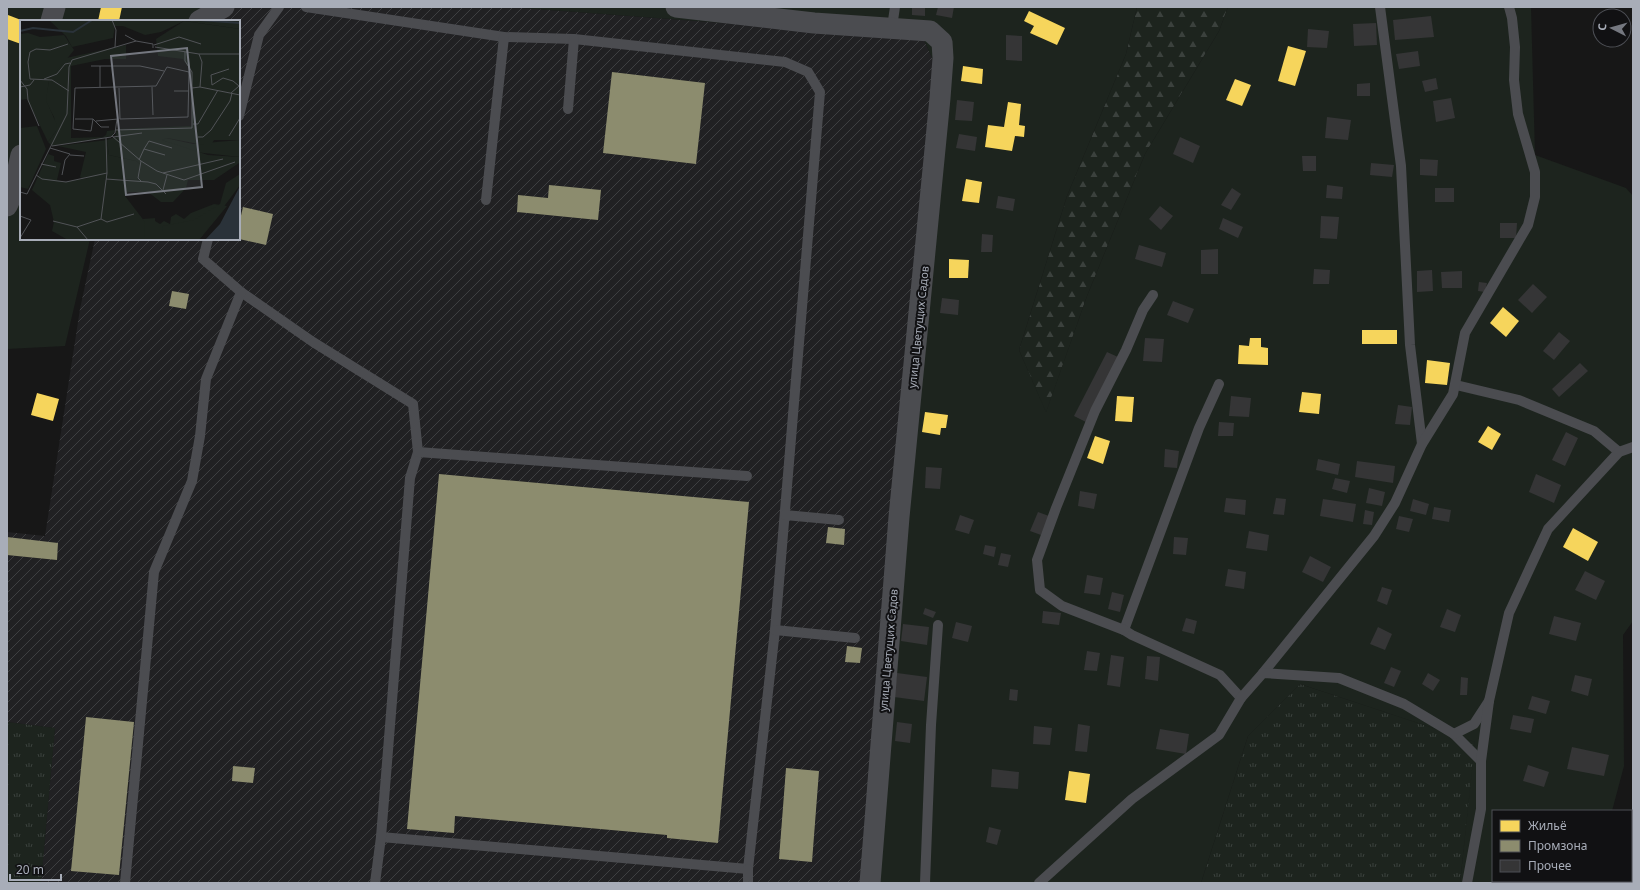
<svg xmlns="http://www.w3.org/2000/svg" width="1640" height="890" viewBox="0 0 1640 890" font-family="'Noto Sans',sans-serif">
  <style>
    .industrial { fill: url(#industrial-furrows) }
    .grass { fill: url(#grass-tufts) }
    .forest { fill: url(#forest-firs) }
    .green { fill: #1d241e }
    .homes { fill: #f6d55c }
    .industry { fill: #8c8c6e }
    .building { fill: #353536 }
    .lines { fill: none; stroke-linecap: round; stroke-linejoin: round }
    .service { stroke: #4b4c50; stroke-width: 10 }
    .minor { stroke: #4b4c50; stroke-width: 21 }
    .labels { text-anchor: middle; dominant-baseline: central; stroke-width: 4; stroke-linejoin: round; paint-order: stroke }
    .street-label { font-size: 11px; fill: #a8adb8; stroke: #111113 }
    .inset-river { fill: none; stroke: #2a3239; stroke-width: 2 }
    .inset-road { fill: none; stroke: #515357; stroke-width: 1 }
    .view { fill: #757880; fill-opacity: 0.15; stroke: #757880; stroke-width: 2 }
    .inset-edge { fill: none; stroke: #a8adb8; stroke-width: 2 }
  </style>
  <defs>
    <pattern id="industrial-furrows" width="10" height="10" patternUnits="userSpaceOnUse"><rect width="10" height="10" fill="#212123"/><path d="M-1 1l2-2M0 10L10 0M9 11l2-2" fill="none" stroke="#3e3f41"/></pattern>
    <pattern id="grass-tufts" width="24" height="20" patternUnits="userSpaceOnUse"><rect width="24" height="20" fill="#1d241e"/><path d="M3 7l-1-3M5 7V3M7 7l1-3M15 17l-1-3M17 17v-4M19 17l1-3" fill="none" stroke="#3b413d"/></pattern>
    <pattern id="forest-firs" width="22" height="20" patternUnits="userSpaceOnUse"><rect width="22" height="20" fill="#1d241e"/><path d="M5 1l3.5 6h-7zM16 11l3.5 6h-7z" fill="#3b413d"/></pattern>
  </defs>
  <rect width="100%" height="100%" fill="#171717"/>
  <path class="industrial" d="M233,7H509L923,38L940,75L866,883H41L55,728L7,722V532L45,536L80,309L95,239H239V21H208Z"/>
  <g class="grass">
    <path d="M1300,684L1476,742L1460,883H1201L1248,736Z"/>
    <path d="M7,722L55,728L41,883H7Z"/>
  </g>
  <path class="forest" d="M1137,7H1228L1219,31L1145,154L1087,296L1046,413L1019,350L1067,196L1126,54Z"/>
  <g class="green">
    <path d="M7,7H233L208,21H21V239H90L65,346L7,349Z"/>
    <path d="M509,7H1137L1126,54L1067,196L1019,350L1046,412L1087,296L1145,154L1219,31L1228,7H1531L1535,155L1626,188L1633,196V621L1623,635L1624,766L1612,811H1493V881H1622L1624,883H1460L1475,742L1300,684L1248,736L1201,883H866L940,75L923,38Z"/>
  </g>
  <g class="homes">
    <path d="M101,7H122L119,21H98Z"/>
    <path d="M1029,11L1065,28L1057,45L1030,33L1034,26L1024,21Z"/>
    <path d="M8,15L21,20V44L7,39Z"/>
    <path d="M1288,46L1306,51L1295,86L1278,81Z"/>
    <path d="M963,66L983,69L982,84L961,81Z"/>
    <path d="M1235,79L1251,85L1242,106L1226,100Z"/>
    <path d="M1008,102L1021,104L1019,125L1025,126L1024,137L1015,136L1012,151L985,147L988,125L1004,127Z"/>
    <path d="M966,179L982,182L979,203L962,201Z"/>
    <path d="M949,259L969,260L968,278H949Z"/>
    <path d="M1503,307L1519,321L1506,337L1490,323Z"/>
    <rect x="1362" y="330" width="35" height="14"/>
    <path d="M1250,338H1261V347L1268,348V365L1238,364L1239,345L1249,346Z"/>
    <path d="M1427,360L1450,363L1447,385L1425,383Z"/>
    <path d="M1302,392L1321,394L1319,414L1299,412Z"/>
    <path d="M37,393L59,399L53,421L31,415Z"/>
    <path d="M1117,396L1134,397L1132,422L1115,421Z"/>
    <path d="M925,412L948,415L946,428H941L940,435L922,432Z"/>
    <path d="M1488,426L1501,434L1492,450L1478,442Z"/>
    <path d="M1095,436L1110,441L1103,464L1087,458Z"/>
    <path d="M1573,528L1598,542L1588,561L1563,547Z"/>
    <path d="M1069,771L1090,774L1086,803L1065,800Z"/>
  </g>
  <g class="industry">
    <path d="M612,72L705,83L696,164L603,153Z"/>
    <path d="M549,185L601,190L598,220L517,212L518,195L548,198Z"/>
    <path d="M243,207L273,214L266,245L239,239V224Z"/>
    <path d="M172,291L189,294L186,309L169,306Z"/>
    <path d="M439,474L749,502L718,843L667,838V835L455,816L454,833L407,829Z"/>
    <path d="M828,527L845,529L844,545L826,543Z"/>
    <path d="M7,537L58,543L57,560L7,555Z"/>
    <path d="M847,646L862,648L860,663L845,662Z"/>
    <path d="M86,717L134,722L119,875L71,871Z"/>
    <path d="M233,766L255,768L253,783L232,781Z"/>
    <path d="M786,768L819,771L812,862L779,859Z"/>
  </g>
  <g class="building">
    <path d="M912,7H925V16L912,15Z"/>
    <path d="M938,7H954L952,18L936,15Z"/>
    <path d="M1431,16L1434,37L1395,40L1393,20Z"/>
    <path d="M1376,23L1377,45L1354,46L1353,24Z"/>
    <path d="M1308,29L1329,31L1327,48L1307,47Z"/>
    <path d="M1006,35L1022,36V61L1006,60Z"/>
    <path d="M1418,51L1420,66L1399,69L1396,54Z"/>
    <path d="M1436,78L1438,89L1425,92L1422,81Z"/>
    <path d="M1370,83V96H1357V84Z"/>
    <path d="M1451,98L1455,118L1436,122L1433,101Z"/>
    <path d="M957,100L974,102L972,121L955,120Z"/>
    <path d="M1327,117L1351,120L1348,140L1325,138Z"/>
    <path d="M959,134L977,137L975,151L956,148Z"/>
    <path d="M1180,137L1200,146L1193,163L1173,154Z"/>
    <path d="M1302,156H1316V171H1303Z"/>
    <path d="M1420,159L1438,160L1437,176L1420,175Z"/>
    <path d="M1371,163L1394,165L1392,177L1370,175Z"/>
    <path d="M1327,185L1343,187L1342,199L1326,198Z"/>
    <path d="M1232,188L1241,194L1231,210L1221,205Z"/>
    <rect x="1435" y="188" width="19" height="14"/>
    <path d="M998,196L1015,199L1013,211L996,208Z"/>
    <path d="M1160,206L1173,216L1161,230L1149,219Z"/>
    <path d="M1321,216L1339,217L1337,239L1320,238Z"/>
    <path d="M1223,218L1243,227L1238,238L1219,229Z"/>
    <path d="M1500,223H1517L1516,238H1500Z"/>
    <path d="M982,234L993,235L992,252H981Z"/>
    <path d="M1139,245L1166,253L1162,267L1135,259Z"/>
    <path d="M1218,249V274H1201V250Z"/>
    <path d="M1314,269L1330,270L1329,284H1313Z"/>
    <path d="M1432,270L1433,291L1417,292V271Z"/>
    <path d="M1462,271V288H1442L1441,272Z"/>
    <path d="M1479,282L1487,283L1485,292L1478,291Z"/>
    <path d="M1533,284L1547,297L1532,313L1518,300Z"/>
    <path d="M942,298L959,300L958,315L940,313Z"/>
    <path d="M1173,301L1194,309L1188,323L1167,315Z"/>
    <path d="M1559,332L1570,341L1554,360L1543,351Z"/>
    <path d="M1145,338L1164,339L1162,362L1143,361Z"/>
    <path d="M1107,352L1118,357L1086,422L1074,416Z"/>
    <path d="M1580,363L1588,371L1559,397L1552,389Z"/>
    <path d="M1231,396L1251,398L1249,417L1229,416Z"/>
    <path d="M1398,405L1412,407L1410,425L1395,424Z"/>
    <path d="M1219,422L1234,423L1233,436H1218Z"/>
    <path d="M1566,432L1578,438L1565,466L1552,460Z"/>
    <path d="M1165,449L1179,451L1177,468L1164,467Z"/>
    <path d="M1318,459L1340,464L1338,475L1316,470Z"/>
    <path d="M1357,461L1395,466L1393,483L1355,477Z"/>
    <path d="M926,467L942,468L940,489L925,488Z"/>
    <path d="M1536,474L1561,485L1554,503L1529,492Z"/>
    <path d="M1335,478L1350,481L1347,493L1332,489Z"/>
    <path d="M1369,488L1385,492L1382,506L1366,503Z"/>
    <path d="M1080,491L1097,494L1094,509L1078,506Z"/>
    <path d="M1226,498L1246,500L1245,515L1224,512Z"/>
    <path d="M1276,498L1286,499L1284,515L1273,514Z"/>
    <path d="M1323,499L1356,504L1353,522L1320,516Z"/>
    <path d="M1413,499L1429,504L1426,515L1410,511Z"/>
    <path d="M1434,507L1451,510L1449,522L1432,519Z"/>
    <path d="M1365,510L1374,512L1372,525L1363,524Z"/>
    <path d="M1038,512L1049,516L1041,535L1030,531Z"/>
    <path d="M960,515L974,520L969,534L955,530Z"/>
    <path d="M1399,516L1413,519L1409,532L1396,529Z"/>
    <path d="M1249,531L1269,535L1267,551L1246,548Z"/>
    <path d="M1174,537L1188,538L1186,555L1173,554Z"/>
    <path d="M985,545L996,547L994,557L983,554Z"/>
    <path d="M1001,553L1011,555L1008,567L998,565Z"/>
    <path d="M1310,556L1331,567L1323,582L1302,572Z"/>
    <path d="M1228,569L1246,572L1244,589L1225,586Z"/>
    <path d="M1585,571L1605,581L1596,600L1575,590Z"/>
    <path d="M1087,575L1103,578L1100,595L1084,593Z"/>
    <path d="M1382,587L1392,590L1387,605L1377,601Z"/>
    <path d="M1112,592L1124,595L1120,612L1108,609Z"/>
    <path d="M925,608L936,612L933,618L923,614Z"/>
    <path d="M1447,609L1461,615L1455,632L1440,627Z"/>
    <path d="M1043,611L1061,613L1059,625L1042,623Z"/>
    <path d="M1554,616L1581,623L1576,641L1549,634Z"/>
    <path d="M1186,618L1197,621L1194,634L1182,631Z"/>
    <path d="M956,622L972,626L968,642L952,638Z"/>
    <path d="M903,624L929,627L927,645L901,641Z"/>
    <path d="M1378,627L1392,634L1385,650L1370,644Z"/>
    <path d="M1087,651L1100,653L1097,671L1084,670Z"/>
    <path d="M1111,655L1124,657L1120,687L1107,685Z"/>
    <path d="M1147,656L1160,657L1158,681L1145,679Z"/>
    <path d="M1391,667L1401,671L1394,687L1384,683Z"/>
    <path d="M897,673L927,677L924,701L894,697Z"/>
    <path d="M1428,673L1440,680L1433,691L1422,684Z"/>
    <path d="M1575,675L1592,679L1588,696L1571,691Z"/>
    <path d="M1461,677L1468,678L1467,695H1460Z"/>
    <path d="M1010,689L1018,690L1017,701L1009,700Z"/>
    <path d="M1532,696L1550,701L1546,714L1528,709Z"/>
    <path d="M1513,715L1534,719L1531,733L1510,729Z"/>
    <path d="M897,722L912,724L910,743L895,741Z"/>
    <path d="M1078,724L1090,726L1087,752L1075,751Z"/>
    <path d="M1034,726L1052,728L1050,745L1033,744Z"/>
    <path d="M1160,729L1189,734L1186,754L1156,749Z"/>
    <path d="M1572,747L1609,755L1604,776L1567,769Z"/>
    <path d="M1528,765L1549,772L1544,787L1523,781Z"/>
    <path d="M992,769L1019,772L1018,789L991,787Z"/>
    <path d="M989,827L1001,830L997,845L986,842Z"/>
  </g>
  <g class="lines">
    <g class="service">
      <path d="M306,7L504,37L574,39L785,62L808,72L820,92L775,630L748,869L381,837"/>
      <path d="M1380,7L1401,166L1410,345L1422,444"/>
      <path d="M892,27L895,7"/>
      <path d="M568,109L574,39"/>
      <path d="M239,116L259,35L279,7"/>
      <path d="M486,200L504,37"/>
      <path d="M208,239L203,259L241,292L313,342L413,404L418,452L410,478L381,837L375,883"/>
      <path d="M1219,384L1199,428L1124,630L1132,635L1220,675L1241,698"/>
      <path d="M1456,385L1519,400L1594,431L1619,452"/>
      <path d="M418,452L747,476"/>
      <path d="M785,515L839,520"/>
      <path d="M775,630L855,638"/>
      <path d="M1124,630L1062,606L1040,590L1037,560L1056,508L1095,411L1126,350L1143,310L1153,295"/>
      <path d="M1263,673L1374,536L1395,503L1422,444L1453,394L1465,333L1528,225L1535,197V172L1518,114L1514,80L1515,47L1512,18L1509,7"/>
      <path d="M1454,734L1481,761"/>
      <path d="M748,869V883"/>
      <path d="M125,883L154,572L192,481L200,436L206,379L241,292"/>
      <path d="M925,883L931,725L938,625"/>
      <path d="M1039,883L1132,799L1219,735L1241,698L1263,673L1339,678L1404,704L1454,734L1474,724L1489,701"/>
      <path d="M1467,883L1481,809V761L1489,701L1509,613L1548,529L1619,452L1633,447"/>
    </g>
    <g class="minor">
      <path d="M676,7L814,23L930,31L942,42L943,58L940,98L899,517L870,883"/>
      <path d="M51,21L55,7"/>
      <path d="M199,21L224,7"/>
      <path d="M7,206L12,195L21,155"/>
    </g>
  </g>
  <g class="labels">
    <g class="street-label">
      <text transform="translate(918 327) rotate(-84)">улица Цветущих Садов</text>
      <text transform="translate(888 650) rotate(-85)">улица Цветущих Садов</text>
    </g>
  </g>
  <g transform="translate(20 20)">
    <rect width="220" height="220" fill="#171717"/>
    <path d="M106,25V39H85L51,46V118L83,117L86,115L87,111L95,110L92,116L32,126L28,122L36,111L34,97L25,80L29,61L46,38ZM87,120L89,135L116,141L121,144L117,160L62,158L60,157L66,132L38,126Z" fill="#1d241e"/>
    <path d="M29,0H220V9L164,1L141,12L125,15L103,6H95L93,18L52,27L46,16ZM146,118L173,124L220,120V137L175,132L141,120ZM194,184L207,186L179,220H124L123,199L135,198V201L140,204L144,201L150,204L151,197L156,194L164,199L171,193Z" fill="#1d241e"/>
    <path d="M164,1L220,9V120H194L191,125H184L147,118L142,120L188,135L220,137L219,143L194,160H168L166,168L153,182H141L128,172H108L105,176L125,202L124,220H48L32,211L34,202L30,185L12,170L28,134L34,136V141L41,143L37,160L44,162L81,156L86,160H117L120,144L116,141L89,135L87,120L95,117L97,109L172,106L170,50L163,39L138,36L136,19ZM8,13L20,17L44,15L54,30L29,61L26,80L37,105L36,111L28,122L7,79L0,80V14ZM17,106L26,129L8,169L0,167V108ZM220,154V165L179,220H151L142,211L143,206L174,200L200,184L206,163Z" fill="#1d241e"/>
    <path d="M220,166V220H185L200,204Z" fill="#2a3239"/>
    <path class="inset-river" d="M180,0L220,3M0,11L13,8L53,12L72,0"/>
    <path class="inset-road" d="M92,0L96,10L95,27M105,15L116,21M48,24L30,30L16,29L10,32L8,42L10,59L32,60L49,71M134,25L159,17L181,24M135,27L179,34H220M179,34L182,42L180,67M71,46H120L144,51M80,46V67M24,59L37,54L45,44L50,43M0,60L7,69L8,80L19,106M192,65L203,58L213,61L219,66L211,73M192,65L191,55L209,49M0,67L10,65L14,60M132,67L133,95M172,68L180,67L220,75M154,71H169M55,99H73L81,107H89M73,99L71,111L53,109L55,68L136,66L147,47L169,52L168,97L100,99L99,68M76,101L98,99M173,104H178L198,70M95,110L172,108V52L165,41V32M92,116L121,141L118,158L121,161M209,116L220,98M93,117L122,113M178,117H183L191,110L210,81L212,73M32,126L91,117L95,113L97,99M30,128L50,134L45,140L42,155M124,129L129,121L152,128M50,135L64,136M119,140L124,129L145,135M121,141L137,151L164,160L215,142M21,144L36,147M143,153L203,139M16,155L22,159L46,162L87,153M86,159L128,162L136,164L146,174M143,170L147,155M0,172L7,174L47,94L49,47L52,40L116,21L133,24V28M0,196L11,200L0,218M81,199L87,153L86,118M33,201L57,207L81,199L87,202L114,194M57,207L68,220"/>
    <path class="view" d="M167,28L182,167L106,175L91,36Z"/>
    <rect width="220" height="220" class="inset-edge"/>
  </g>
  <rect width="1640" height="890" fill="none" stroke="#a8adb8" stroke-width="16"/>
  <rect x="1492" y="810" width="140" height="72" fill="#111113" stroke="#4d4f55"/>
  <rect x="1500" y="820" width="20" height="12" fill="#f6d55c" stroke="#4d4f55"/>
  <text x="1528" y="830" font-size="12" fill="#a8adb8">Жильё</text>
  <rect x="1500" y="840" width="20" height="12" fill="#8c8c6e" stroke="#4d4f55"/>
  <text x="1528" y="850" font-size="12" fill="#a8adb8">Промзона</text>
  <rect x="1500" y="860" width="20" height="12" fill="#353536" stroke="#4d4f55"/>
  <text x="1528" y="870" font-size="12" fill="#a8adb8">Прочее</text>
  <g transform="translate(1612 28) rotate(276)"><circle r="19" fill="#111113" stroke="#4d4f55"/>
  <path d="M0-3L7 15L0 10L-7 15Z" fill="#757880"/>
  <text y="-6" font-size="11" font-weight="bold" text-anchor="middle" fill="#a8adb8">С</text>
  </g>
  <path d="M10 874v6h51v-6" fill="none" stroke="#a8adb8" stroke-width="2"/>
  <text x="16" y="874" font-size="12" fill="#a8adb8" stroke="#111113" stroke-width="3" paint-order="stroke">20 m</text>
</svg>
